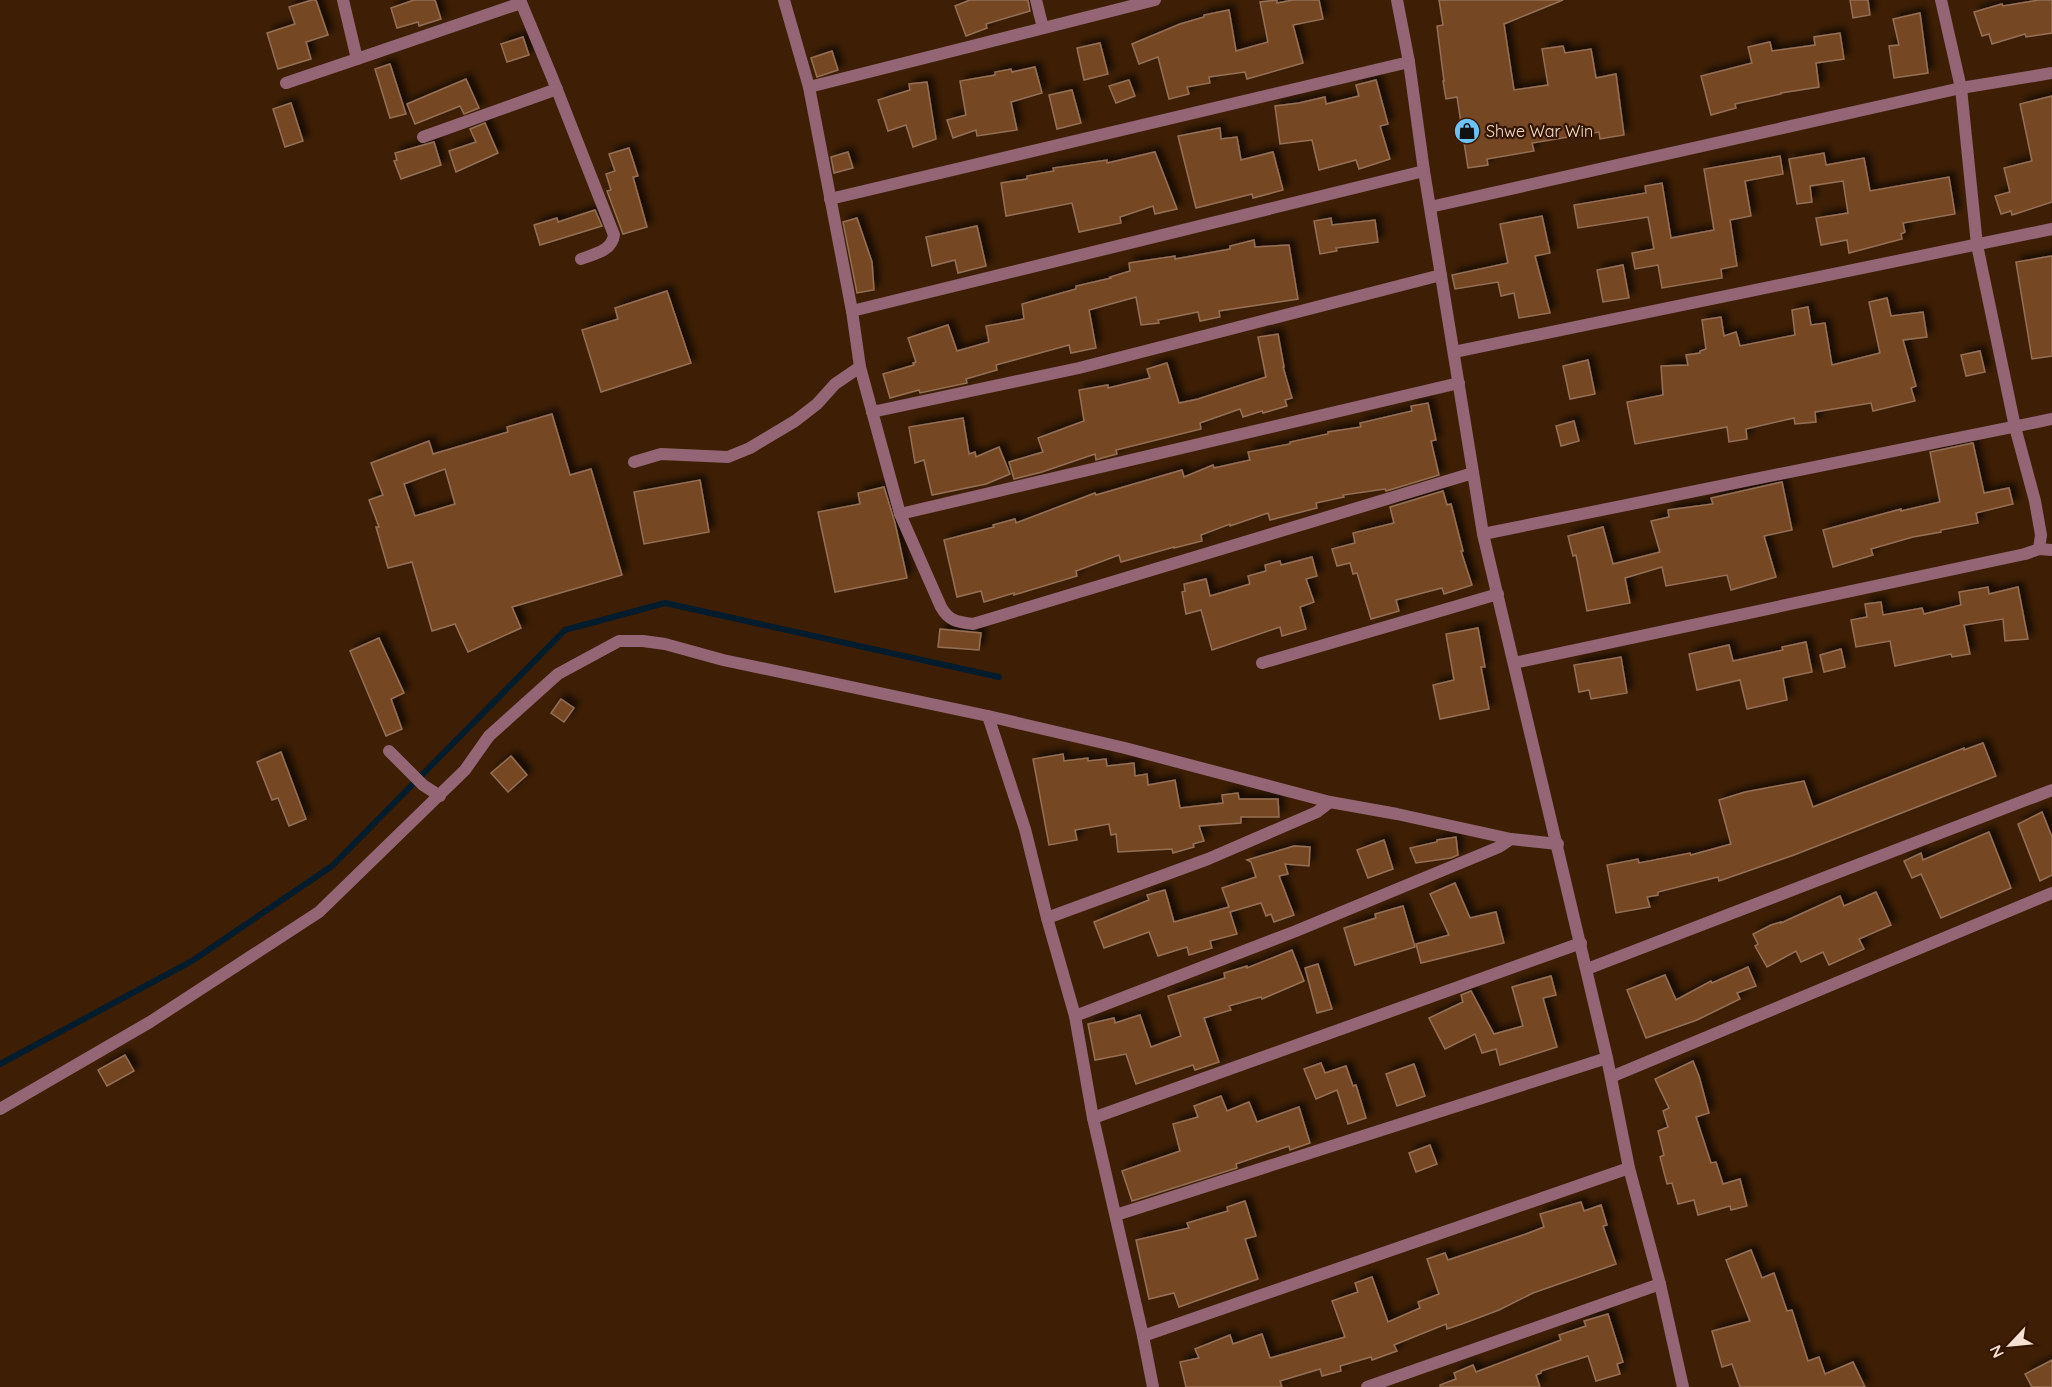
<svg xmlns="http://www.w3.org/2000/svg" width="2052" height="1387" viewBox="0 0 2052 1387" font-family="Quicksand,sans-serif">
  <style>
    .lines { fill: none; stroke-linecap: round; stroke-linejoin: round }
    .stream { stroke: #001c2d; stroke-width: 6 }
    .building { fill: #754724; stroke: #957056; stroke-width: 1.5; fill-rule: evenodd; filter: url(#shadow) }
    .street { stroke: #936575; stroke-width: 12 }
    .labels { text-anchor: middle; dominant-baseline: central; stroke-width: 4.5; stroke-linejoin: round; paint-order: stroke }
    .poi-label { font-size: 16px; fill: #f5e0d2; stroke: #341500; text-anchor: start }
  </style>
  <defs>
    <filter id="shadow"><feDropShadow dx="5.5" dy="-5.5" stdDeviation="3" flood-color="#0009"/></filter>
  </defs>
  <rect width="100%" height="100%" fill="#3e1f05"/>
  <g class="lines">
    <path class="stream" d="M0,1064L192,961L332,866L565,630L665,603L999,677"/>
  </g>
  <g class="building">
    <path d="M312,0H316L328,35L306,42L311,59L278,69L267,33L295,24L289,7Z"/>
    <path d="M414,0H435L441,19L419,26L418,22L397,28L391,8Z"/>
    <path d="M970,0H1028L1030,11L986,24L987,28L966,36L955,6Z"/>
    <path d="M1277,0V3L1293,0H1319L1323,19L1293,25L1303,63L1247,79L1245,72L1209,77L1210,83L1187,87L1189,94L1169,99L1158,57L1139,64L1132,44L1180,24L1204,17V15L1229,10L1236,51L1268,42L1260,2Z"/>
    <path d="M1439,0H1563L1504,24L1514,90L1548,85L1542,49L1563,46L1565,53L1591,49L1596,78L1616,74L1624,135L1600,139L1599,132L1532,143L1534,151L1487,159L1488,165L1468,168L1457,97L1446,99L1443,81H1444L1437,26L1443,25Z"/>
    <path d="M1850,0H1868L1870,15L1853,18Z"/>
    <path d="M2039,0H2052V33L2026,37L2025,34L1992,44L1989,34L1982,36L1974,12L2002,4L2003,6Z"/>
    <path d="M1920,13L1928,73L1894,78L1889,46L1899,45L1893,19Z"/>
    <path d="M1840,33L1844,59L1816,63L1819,87L1781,93V94L1735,104L1736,108L1711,115L1701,76L1752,63L1748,47L1770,42L1772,51L1815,45L1814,37Z"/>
    <path d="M523,37L529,55L507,62L501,44Z"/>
    <path d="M1100,43L1108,74L1084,80L1077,48Z"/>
    <path d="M832,51L838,70L817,77L811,58Z"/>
    <path d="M390,64L406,114L390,118L375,69Z"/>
    <path d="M1035,67L1042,93L1011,102L1017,130L977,136L976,130L953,138L947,120L966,115L960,81L995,75V72L1011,69L1012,72Z"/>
    <path d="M466,79L479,108L464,114L460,106L415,124L407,104Z"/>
    <path d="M1129,80L1135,96L1116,103L1109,86Z"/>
    <path d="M1376,80L1388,124L1380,126L1390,159L1359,169L1356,160L1319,170L1312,140L1280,144L1275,106L1299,103L1325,97L1326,104L1359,96L1356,85Z"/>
    <path d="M927,82L936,139L913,147L906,125L888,131L878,100L910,90L909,84Z"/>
    <path d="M1072,90L1081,123L1057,129L1049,95Z"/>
    <path d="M2052,96V202L2012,215L2011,211L2001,214L1995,196L2010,192L2004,168L2032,161L2020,104Z"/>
    <path d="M291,103L303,141L285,147L273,109Z"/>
    <path d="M485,123L498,153L456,172L449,151L476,142L470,129Z"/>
    <path d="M1220,128L1221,139L1237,137L1241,160L1273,152L1283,190L1253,198L1252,194L1196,208L1178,136Z"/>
    <path d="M434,142L441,165L401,179L394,161L397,160L395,153Z"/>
    <path d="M629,148L638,176L633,177L647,227L623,234L607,191L611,190L606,174L615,171L609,154Z"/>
    <path d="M848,152L853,168L834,173L831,157Z"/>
    <path d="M1155,152L1177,209L1155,214L1153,206L1120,217L1121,223L1079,232L1072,203L1006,216L1001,183L1027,179V176L1054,171L1053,168L1107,160V163Z"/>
    <path d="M1824,153L1826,165L1864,158L1870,191L1949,177L1955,214L1903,223L1905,232L1901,234L1902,239L1849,253L1847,240L1821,245L1816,218L1848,213L1843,181L1810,186L1812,202L1797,204L1789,159Z"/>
    <path d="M1780,156L1783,174L1745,181L1751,216L1730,220L1737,266L1721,269L1722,278L1662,288L1658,265L1635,269L1632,253L1654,249L1648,217L1578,228L1574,205L1646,193L1645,186L1662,183L1671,238L1714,230L1704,169Z"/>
    <path d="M595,210L602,226L540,245L534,225L557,218L558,222Z"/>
    <path d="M1542,216L1550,253L1535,256L1550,313L1519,318L1514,293L1501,296L1498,282L1455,289L1452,275L1508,263L1500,224Z"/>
    <path d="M857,218L872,262L874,290L857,293L843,222Z"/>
    <path d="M1331,218L1332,225L1375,220L1378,242L1336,248L1337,251L1320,254L1314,221Z"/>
    <path d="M977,226L986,266L958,273L955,260L932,266L926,237Z"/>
    <path d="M1254,240L1255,247L1289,245L1298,299L1219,311L1220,317L1200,321L1198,312L1158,320L1159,323L1141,325L1136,297L1089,310L1096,348L1071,353L1069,345L996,365L997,370L966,379L967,383L920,393L919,390L890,398L883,374L914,365L913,363L916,362L908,338L948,325L957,351L989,342L986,326L1024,319L1022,304L1076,289V286L1111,278L1110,277L1130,271L1129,263L1175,256V259L1230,249V246Z"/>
    <path d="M2052,256V356L2032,359L2016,262Z"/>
    <path d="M1623,265L1629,298L1603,302L1597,270Z"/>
    <path d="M667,291L691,363L601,392L582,330L618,319L615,308Z"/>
    <path d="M1887,298L1891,316L1923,312L1927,337L1903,340L1916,386L1911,388L1915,401L1873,411L1871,403L1815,412L1816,422L1795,424L1794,418L1746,429L1747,439L1729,442L1727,427L1635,444L1627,402L1663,395L1661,366L1688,365L1686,355L1700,353V351L1706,349L1702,320L1721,317L1724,336L1736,332L1740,346L1795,335L1792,310L1808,307L1811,325L1825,323L1832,365L1880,353L1869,302Z"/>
    <path d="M1278,334L1284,367H1283L1292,398L1285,400L1287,406L1263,413L1262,411L1243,417L1240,409L1200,423L1201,429L1116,450L1117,454L1102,458L1096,460L1095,454L1042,472L1014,479L1009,462L1043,452L1038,438L1084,421L1079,390L1108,385V388L1150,378L1147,369L1167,363L1179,403L1198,399L1266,377L1258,337Z"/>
    <path d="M1980,351L1985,372L1966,376L1961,355Z"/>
    <path d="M1588,360L1595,394L1570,399L1563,366Z"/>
    <path d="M1428,403L1436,440L1431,441L1439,475L1386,491L1385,489L1343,495L1344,497L1316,503L1317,508L1270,520L1268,513L1230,526V524L1201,535L1202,541L1174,548V547L1121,562L1119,555L1076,571L1077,576L1014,595V593L984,602L981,591L957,597L944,540L994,527L993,525L1015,519L1016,523L1095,493L1096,495L1182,470L1184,477L1213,465L1214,468L1250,460L1248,452L1290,444V442L1328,434V432L1361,427L1360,423L1412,411L1411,406Z"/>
    <path d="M552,414L570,475L591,469L622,575L512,607L521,628L468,652L455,624L432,631L412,562L388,568L376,527H379L369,500L383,495L371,463L429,441L433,454L508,432L507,427ZM445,469L455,504L415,516L404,484Z"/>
    <path d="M963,418L969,454L975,452L976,457L999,447L1010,474L986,484L932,495L924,460L915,463L909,427Z"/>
    <path d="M1574,421L1579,441L1561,446L1556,426Z"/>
    <path d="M1973,443L1984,493L2009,488L2013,504L1976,513L1978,523L1941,530V532L1913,537L1871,549L1873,555L1833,567L1823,530L1901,509V511L1940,502L1930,452Z"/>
    <path d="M700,480L709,532L644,544L634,492Z"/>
    <path d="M1782,482L1792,530L1764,536L1776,577L1731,590L1727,575L1666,586L1662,567L1625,578L1630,603L1587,611L1576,555L1573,556L1568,536L1603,527L1613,564L1660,552L1651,521L1669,517L1668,510L1713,504L1711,498Z"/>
    <path d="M884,487L895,523L907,578L835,592L818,512L860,504L858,493Z"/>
    <path d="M1443,491L1447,505L1451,504L1463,551H1461L1472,585L1444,594L1442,588L1396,600L1399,611L1371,619L1357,573L1353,574L1350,563L1337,566L1332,549L1355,543L1353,533L1394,523L1390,507Z"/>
    <path d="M1312,557L1317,576L1306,579L1314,602L1300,607L1306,629L1282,636L1280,627L1212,650L1201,610L1186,614L1182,592L1185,591L1184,584L1206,579L1210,596L1250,584L1248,576L1266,571L1265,565L1280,561L1281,565Z"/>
    <path d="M1988,587L1989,594L2018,587L2028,639L2005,641L2003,619L1964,625L1970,654L1952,657L1951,654L1895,666L1890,641L1856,647L1851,620L1867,617L1865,604L1881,602L1883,615L1922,608L1924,614L1961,605L1959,592Z"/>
    <path d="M1478,628L1485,667H1481L1489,709L1440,719L1433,685L1454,680L1446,634Z"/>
    <path d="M940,629L981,633L979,650L938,647Z"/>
    <path d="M379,638L404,693L391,699L402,729L386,736L350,651Z"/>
    <path d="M1806,642L1812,672L1783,678L1787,700L1747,709L1740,680L1697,690L1689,654L1729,645L1733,661L1783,650L1782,647Z"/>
    <path d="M1841,649L1845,667L1824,672L1820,655Z"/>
    <path d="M1621,657L1627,693L1591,699L1589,690L1579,692L1574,665Z"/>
    <path d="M561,699L574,708L564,722L551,713Z"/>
    <path d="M1983,743L1996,776L1794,855L1719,881L1718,877L1658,892V895L1647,897L1650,907L1616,913L1607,865L1638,859L1639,863L1690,853L1691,855L1731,844L1719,800L1745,792L1804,781L1813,807L1964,748V750Z"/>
    <path d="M281,752L306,819L289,826L278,798L272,800L257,762Z"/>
    <path d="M1063,754L1064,761L1088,758V761L1106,759L1107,766L1134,763L1135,776L1147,774L1148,785L1175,780L1180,808L1223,803L1222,795L1238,793L1239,799H1278L1279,817H1241V823L1199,826L1204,841L1193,844L1194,847L1173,853L1172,849L1118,852L1116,834L1111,835L1109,824L1075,830L1077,840L1049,845L1033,759Z"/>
    <path d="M511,756L527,775L508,792L491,773Z"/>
    <path d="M2042,812L2052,837V875L2040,881L2018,824Z"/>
    <path d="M1989,832L2011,888L1941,918L1921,874L1912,878L1904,861L1921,853L1923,860Z"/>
    <path d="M1456,837L1458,855L1451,858L1416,863L1410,848L1437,842V840Z"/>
    <path d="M1384,840L1393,869L1368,878L1357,850Z"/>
    <path d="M1294,846L1310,847L1309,866L1285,864L1288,874L1279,876L1294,915L1274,922L1271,914L1266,916L1261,903L1230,912L1237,934L1210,941L1212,948L1189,955L1187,947L1158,956L1149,932L1104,948L1094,922L1149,900L1147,895L1165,890L1174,922L1229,907L1222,888L1256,877L1251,862L1247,860Z"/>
    <path d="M1455,883L1470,918L1496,912L1504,943L1421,963L1416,944L1449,935L1430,894Z"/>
    <path d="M1876,892L1891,925L1859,939L1864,949L1829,965L1823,952L1801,962L1796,951L1767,967L1755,946L1758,944L1753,934L1771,925L1781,922V923L1840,896L1844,906Z"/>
    <path d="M1403,906L1415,947L1355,965L1344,928L1376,918L1375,914Z"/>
    <path d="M1292,950L1304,981L1262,999L1261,997L1229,1006L1231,1010L1204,1018L1219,1062L1195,1070L1193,1065L1136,1084L1126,1054L1095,1060L1088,1024L1114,1018L1115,1023L1140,1015L1151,1047L1181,1036L1168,996L1225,978L1224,973L1247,966V968Z"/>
    <path d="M1318,964L1332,1009L1317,1013L1305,968Z"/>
    <path d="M1748,967L1756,986L1737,993L1740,999L1697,1020L1646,1038L1627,990L1665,975L1676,1000L1711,981L1712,983Z"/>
    <path d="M1551,976L1556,995L1543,998L1557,1047L1500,1065L1496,1049L1482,1053L1475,1034L1445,1049L1429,1018L1463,1002L1461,995L1471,991L1494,1034L1523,1026L1512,987Z"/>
    <path d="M125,1055L134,1071L107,1086L98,1070Z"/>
    <path d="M1693,1061L1699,1076L1709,1113L1696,1117L1711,1163L1716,1162L1723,1184L1740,1179L1747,1206L1731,1210L1730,1206L1698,1215L1694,1200L1678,1204L1672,1183L1667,1184L1660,1157L1664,1155L1658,1131L1668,1127L1663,1111L1669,1108L1655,1079Z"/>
    <path d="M1321,1063L1325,1073L1346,1066L1353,1086L1356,1085L1366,1118L1348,1124L1337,1090L1316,1099L1304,1069Z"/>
    <path d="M1414,1064L1425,1096L1397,1106L1386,1074Z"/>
    <path d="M1221,1096L1227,1111L1249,1102L1257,1122L1299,1107L1310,1143L1290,1150L1289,1146L1236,1164L1237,1168L1132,1201L1122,1171L1180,1151L1173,1124L1198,1117L1194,1106Z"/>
    <path d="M1430,1145L1437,1164L1416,1172L1409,1153Z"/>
    <path d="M1245,1201L1256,1236L1245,1239L1258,1279L1179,1307L1174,1293L1149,1299L1136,1240L1189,1228L1187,1223L1228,1211L1227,1207Z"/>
    <path d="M1581,1202L1584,1211L1601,1205L1607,1225L1603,1226L1616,1264L1533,1293L1499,1310L1462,1324L1447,1329L1446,1324L1394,1345L1397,1351L1372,1360L1371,1357L1340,1366L1341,1371L1322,1376L1320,1369L1280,1381L1282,1387H1186L1180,1362L1199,1358L1195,1349L1230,1335L1233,1344L1262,1334L1270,1358L1345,1337L1332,1301L1358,1292L1355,1283L1372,1277L1388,1322L1420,1308L1418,1302L1439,1294L1427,1259L1445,1253L1448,1260L1526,1234L1544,1227L1540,1214Z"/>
    <path d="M1751,1250L1762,1278L1774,1273L1787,1311L1792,1310L1808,1361L1819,1357L1825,1374L1853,1362L1865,1387H1740L1732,1364L1722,1367L1712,1331L1750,1321L1726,1260Z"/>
    <path d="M1608,1314L1623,1362L1617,1364L1620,1374L1596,1381L1588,1356L1541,1371V1373L1536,1375L1540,1387H1440V1385L1456,1379L1454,1373L1473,1365L1476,1372L1561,1340L1559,1335L1586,1326L1584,1321Z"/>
    <path d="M2052,1360V1387H2032L2025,1374Z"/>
  </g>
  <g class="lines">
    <g class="street">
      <path d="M520,0L552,77L614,235C612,251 594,254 581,259"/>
      <path d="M784,0L809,87L852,311L860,367L900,514L941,607C949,621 957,622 973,624L1473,473"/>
      <path d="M1036,0L1043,28"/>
      <path d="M1397,0L1409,62L1424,171L1483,534L1607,1058L1629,1168L1660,1284L1683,1387"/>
      <path d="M357,59L521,3"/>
      <path d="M286,83L357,59L343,0"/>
      <path d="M809,87L1155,0"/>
      <path d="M423,137L557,89"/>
      <path d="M830,199L1409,62"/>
      <path d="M1430,207L1961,88L2052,73"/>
      <path d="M852,311L1424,171"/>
      <path d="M1454,352L2052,229"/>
      <path d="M872,412L1079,368L1441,275"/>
      <path d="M634,462L661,454L728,457L750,448L795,421L817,404L835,384L860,367"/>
      <path d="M900,514L1459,383"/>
      <path d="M1483,534L2052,419"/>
      <path d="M2039,549L2052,550"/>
      <path d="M1262,663L1498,594"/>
      <path d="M1514,663L2025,554L2039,549L2041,535L2035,501L2015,427L1977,245L1961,88L1941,0"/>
      <path d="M988,716L1025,829L1047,918L1075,1016L1093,1118L1143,1336L1153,1387"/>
      <path d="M389,751L423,785L440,796"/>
      <path d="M1047,918L1208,859L1317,812L1330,802"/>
      <path d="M1587,969L2052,790"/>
      <path d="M1075,1016L1296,931L1499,847L1511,839"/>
      <path d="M1611,1077L2052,893"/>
      <path d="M0,1109L150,1022L319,912L465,770L489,736L558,674L619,641H643L665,644L723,660L988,716L1125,748L1330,802L1397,814L1511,839L1558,844"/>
      <path d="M1093,1118L1581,943"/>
      <path d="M1116,1215L1607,1058"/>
      <path d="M1143,1336L1629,1168"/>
      <path d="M1367,1387L1660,1284"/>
    </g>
  </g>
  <defs>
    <g id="shop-disc" transform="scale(1.35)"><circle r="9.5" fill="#6ec2f3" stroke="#341500"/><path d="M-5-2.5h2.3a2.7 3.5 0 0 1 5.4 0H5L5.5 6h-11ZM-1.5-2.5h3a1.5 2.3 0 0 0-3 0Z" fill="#111"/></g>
  </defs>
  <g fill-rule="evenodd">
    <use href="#shop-disc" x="1467" y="131"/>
  </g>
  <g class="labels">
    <g class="poi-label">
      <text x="1486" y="131">Shwe War Win</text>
    </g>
  </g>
  <g transform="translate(2010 1345) rotate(244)" stroke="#341500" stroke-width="4.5" paint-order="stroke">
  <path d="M0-4.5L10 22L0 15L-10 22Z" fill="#f5e0d2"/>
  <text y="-9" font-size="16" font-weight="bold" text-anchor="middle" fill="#f5e0d2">N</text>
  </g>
</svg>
